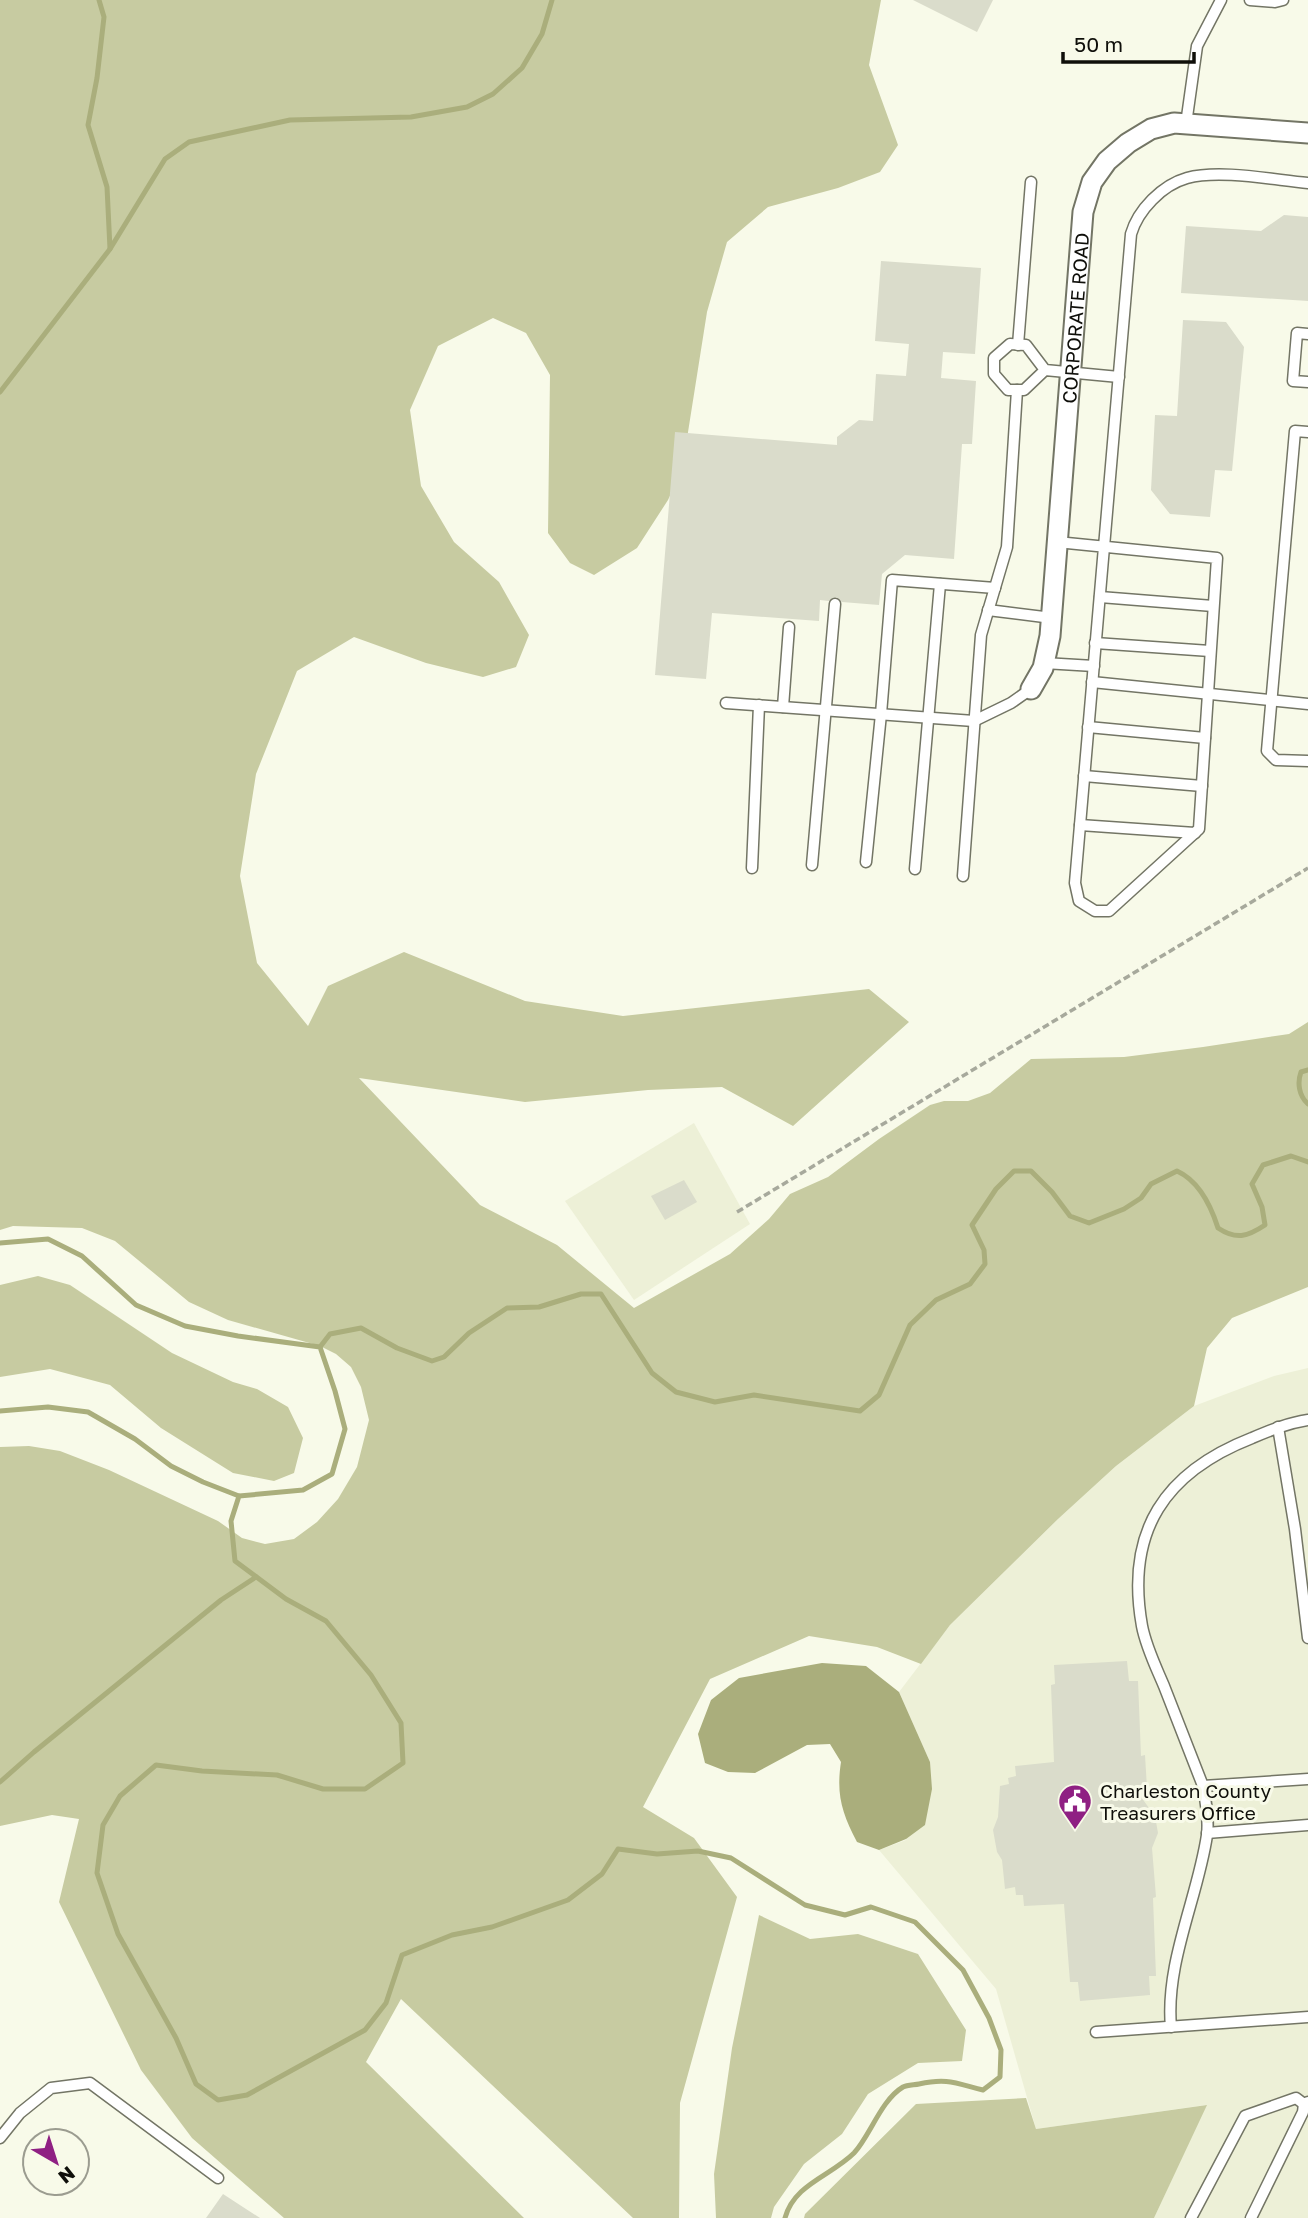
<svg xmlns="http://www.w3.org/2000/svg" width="1308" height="2218" viewBox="0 0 1308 2218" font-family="'Golos Text',sans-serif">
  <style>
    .built { fill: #edf0d7 }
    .green { fill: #c7cba1 }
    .water { fill: #aaae7c }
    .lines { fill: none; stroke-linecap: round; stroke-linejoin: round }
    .stream { stroke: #aaae7c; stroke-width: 5 }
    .building { fill: #dadccb }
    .lane-casing { stroke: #737565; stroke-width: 13 }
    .street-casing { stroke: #737565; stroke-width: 23 }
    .path { stroke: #a7a99c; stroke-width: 3.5; stroke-dasharray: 7 3.5; stroke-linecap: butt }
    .lane { stroke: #fff; stroke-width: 10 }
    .street { stroke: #fff; stroke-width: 19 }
    .labels { text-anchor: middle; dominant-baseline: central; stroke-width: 6; stroke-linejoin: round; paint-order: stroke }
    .street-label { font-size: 19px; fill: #0f0f0a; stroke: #f8fae9 }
    .poi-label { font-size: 19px; fill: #0f0f0a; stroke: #f8fae9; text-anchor: start }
  </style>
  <rect width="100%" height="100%" fill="#f8fae9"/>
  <g class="built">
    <path d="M694,1123L750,1224L634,1300L565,1201Z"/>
    <path d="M1308,1368V2218H1154L1206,2105L1036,2129L996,1989L879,1850L906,1840L930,1762L899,1692L950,1625L1058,1519L1116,1466L1194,1406L1274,1376Z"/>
  </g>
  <g class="green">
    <path d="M0,0H881L869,65L898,145L880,172L838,188L768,207L727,242L707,312L682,470L668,500L637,548L594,575L570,563L548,533L550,375L526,333L493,318L438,346L410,410L421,486L454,542L499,582L529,635L516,667L483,677L426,663L354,637L297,671L256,774L240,876L257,963L308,1026L328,986L404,952L525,1001L623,1016L869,989L909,1022L793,1126L722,1087L648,1090L525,1102L359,1078L480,1205L557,1245L634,1308L730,1254L769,1219L790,1194L828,1177L879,1139L930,1105L944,1101H968L990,1093L1031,1059L1124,1057L1203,1047L1289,1034L1308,1022V1287L1232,1318L1207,1348L1194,1406L1116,1466L1058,1519L950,1625L921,1664L877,1647L809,1636L710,1679L643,1807L694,1838L737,1897L680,2103L679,2218H633L401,1999L366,2062L524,2218H284L192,2138L141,2070L59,1902L79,1819L52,1815L0,1826V1447L29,1446L60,1451L109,1470L218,1521L242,1538L265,1544L294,1539L317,1522L338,1499L357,1467L369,1420L361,1387L351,1367L336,1354L320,1346L228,1320L189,1302L115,1241L82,1228L13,1226L0,1230Z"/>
    <path d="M38,1276L70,1285L172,1353L233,1382L257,1389L288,1407L303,1438L294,1473L274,1481L233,1473L161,1428L110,1385L50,1369L0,1377V1285Z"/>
    <path d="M759,1915L810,1939L858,1934L918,1954L966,2030L962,2061L918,2063L868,2094L842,2134L804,2164L774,2207L771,2218H716L714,2174L732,2048Z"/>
    <path d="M1026,2098L1036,2129L1207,2105L1154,2218H804L805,2214L916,2104Z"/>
  </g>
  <path class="water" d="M822,1663L866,1666L899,1692L930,1762L932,1789L925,1825L906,1839L879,1850L857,1842C842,1813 836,1795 841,1762L830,1744L807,1745L755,1773L728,1772L705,1763L698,1734L711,1700L739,1678Z"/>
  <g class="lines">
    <g class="stream">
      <path d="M99,0L104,17L97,78L88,125L107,187L110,249"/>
      <path d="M0,392L110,249L165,159L189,142L290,120L411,117L467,107L493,94L522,68L542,34L552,0"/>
      <path d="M1308,1070L1301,1072C1297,1083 1299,1096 1308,1104"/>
      <path d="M0,1243L48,1239L82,1256L136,1305L185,1326L238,1336L320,1347L335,1391L345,1429L332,1474L303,1490L239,1496L231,1521L235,1561L286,1599L326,1621L371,1675L401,1723L403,1763L365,1789H323L277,1775L202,1771L156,1765L120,1796L103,1825L97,1873L118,1934L176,2038L196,2084L218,2100L247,2095L365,2030L386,2003L402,1955L452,1935L492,1927L568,1900L602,1874L618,1849L657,1854L698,1851L731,1858L805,1905L845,1915L871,1907L915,1922L963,1970L989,2018L1001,2050L1000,2077L983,2090C955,2083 947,2078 919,2084C914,2085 907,2085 903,2087C881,2100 870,2136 854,2153C831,2176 794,2184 785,2218"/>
      <path d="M320,1347L330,1334L361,1328L397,1348L432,1361L444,1357L469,1333L507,1308L539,1307L581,1294H601L652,1373L676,1392L715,1402L754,1395L860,1411L879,1395L910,1325L936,1300L970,1284L985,1264L984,1250L972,1225L996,1189L1014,1171H1031L1052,1192L1070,1216L1089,1223L1124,1209L1141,1198L1151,1184L1177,1171C1199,1181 1211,1206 1218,1228C1236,1240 1247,1237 1265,1225L1262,1207L1252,1184L1263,1165L1291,1156L1308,1162"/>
      <path d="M0,1411L48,1407L88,1412L135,1439L171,1466L203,1482L239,1496"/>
      <path d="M0,1782L34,1752L221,1600L256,1577"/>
    </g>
  </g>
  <g class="building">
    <path d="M913,0H993L977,32Z"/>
    <path d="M1284,215L1308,217V301L1181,293L1186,226L1261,231Z"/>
    <path d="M881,261L981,268L975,354L943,352L941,378L976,381L972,444H962L954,559L905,555L882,574L879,605L842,602L836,597L829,601L820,600L819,621L712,613L706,679L655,675L675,432L837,445V437L859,420L873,421L876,374L906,376L909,344L875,341Z"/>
    <path d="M1183,320L1226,322L1244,347L1232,471L1215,470L1210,517L1170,514L1151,490L1155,415L1177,416Z"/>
    <path d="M684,1180L697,1202L665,1220L651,1196Z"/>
    <path d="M1127,1661L1129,1681H1138L1141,1756L1145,1755L1147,1788L1135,1789L1155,1816L1158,1833L1152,1848L1156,1897L1153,1898L1156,1976H1149L1150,1995L1080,2001L1078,1982H1070L1064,1904L1024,1906L1023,1895H1016L1015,1887L1005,1889L1002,1860L997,1852L993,1830L998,1817L1000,1786L1009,1784L1008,1778L1016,1776L1015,1766L1054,1762L1051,1685L1055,1684L1054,1665Z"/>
    <path d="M223,2194L260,2218H206Z"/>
  </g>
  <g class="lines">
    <g class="lane-casing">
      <g id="lane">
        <path d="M1250,0L1275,2L1283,0"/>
        <path d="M1186,124L1197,46L1221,0"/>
        <path d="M1308,334L1297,333L1293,381L1308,382"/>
        <path d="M1018,345L1031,182"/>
        <path d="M1045,370L1026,345L1010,344L994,358V374L1008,390H1024L1045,370L1119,377"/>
        <path d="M1308,432L1295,431L1267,751L1276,760L1308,761"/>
        <path d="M1057,542L1217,558L1199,829L1109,911H1095L1079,901L1075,883L1131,234C1138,210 1162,185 1187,178C1220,169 1274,180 1308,183"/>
        <path d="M1100,597L1213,606"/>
        <path d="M988,610L1052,618"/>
        <path d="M1095,643L1210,651"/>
        <path d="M1044,663L1094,666"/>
        <path d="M1092,682L1308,704"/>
        <path d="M726,703L974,721L1011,703L1031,689"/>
        <path d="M783,707L789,627"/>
        <path d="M1088,727L1205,738"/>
        <path d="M1084,776L1202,786"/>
        <path d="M1080,825L1195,833"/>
        <path d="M866,862L881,714L892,580L995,588"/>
        <path d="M812,865L835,604"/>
        <path d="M752,868L759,705"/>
        <path d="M915,869L940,584"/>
        <path d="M963,876L981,635L1007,547L1017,390"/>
        <path d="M1278,1427L1295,1529L1308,1638"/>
        <path d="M1203,1786L1308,1779"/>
        <path d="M1207,1833L1308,1825"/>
        <path d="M1171,2027C1165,1963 1198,1897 1207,1835C1209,1819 1206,1802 1203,1786C1190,1753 1177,1720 1164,1686C1156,1667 1146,1647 1142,1626C1125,1531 1165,1472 1252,1438C1271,1430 1288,1423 1308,1420"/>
        <path d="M1096,2032L1308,2017"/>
        <path d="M0,2138L20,2113L51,2088L90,2083L218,2178"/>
        <path d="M1191,2218L1245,2116L1296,2098L1304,2104L1308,2102"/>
        <path d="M1251,2218L1303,2112L1304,2104"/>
      </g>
    </g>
    <g class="street-casing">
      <g id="street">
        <path id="s1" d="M1031,689L1043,668L1050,636L1083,212L1092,182L1107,161L1128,143L1151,129L1174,123L1308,133"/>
      </g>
    </g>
    <path class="path" d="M737,1212L1308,868"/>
    <use href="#lane" class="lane"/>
    <use href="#street" class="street"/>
  </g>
  <defs>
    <g id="civic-pin" transform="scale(1.75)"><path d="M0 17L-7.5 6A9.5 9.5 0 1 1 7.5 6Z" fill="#8f2083" stroke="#f8fae9"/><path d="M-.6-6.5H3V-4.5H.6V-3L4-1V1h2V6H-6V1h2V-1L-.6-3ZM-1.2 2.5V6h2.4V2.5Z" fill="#fff"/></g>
  </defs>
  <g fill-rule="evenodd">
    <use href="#civic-pin" x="1075" y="1801"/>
  </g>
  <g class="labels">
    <g class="street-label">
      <text stroke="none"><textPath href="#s1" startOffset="376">CORPORATE ROAD</textPath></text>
    </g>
    <g class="poi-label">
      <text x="1100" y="1790">Charleston County<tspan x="1100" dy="22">Treasurers Office</tspan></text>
    </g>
  </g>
  <g transform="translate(56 2162) rotate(141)"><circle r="33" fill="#f8fae9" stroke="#9b9c90" stroke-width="2"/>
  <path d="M0-5L12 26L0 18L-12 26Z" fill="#8f2083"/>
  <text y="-10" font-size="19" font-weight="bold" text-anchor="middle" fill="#0f0f0a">N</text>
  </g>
  <path d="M1063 52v10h131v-10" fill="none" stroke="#0f0f0a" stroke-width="3.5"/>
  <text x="1074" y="52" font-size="21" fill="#0f0f0a" stroke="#f8fae9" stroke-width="5" paint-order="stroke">50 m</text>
</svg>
